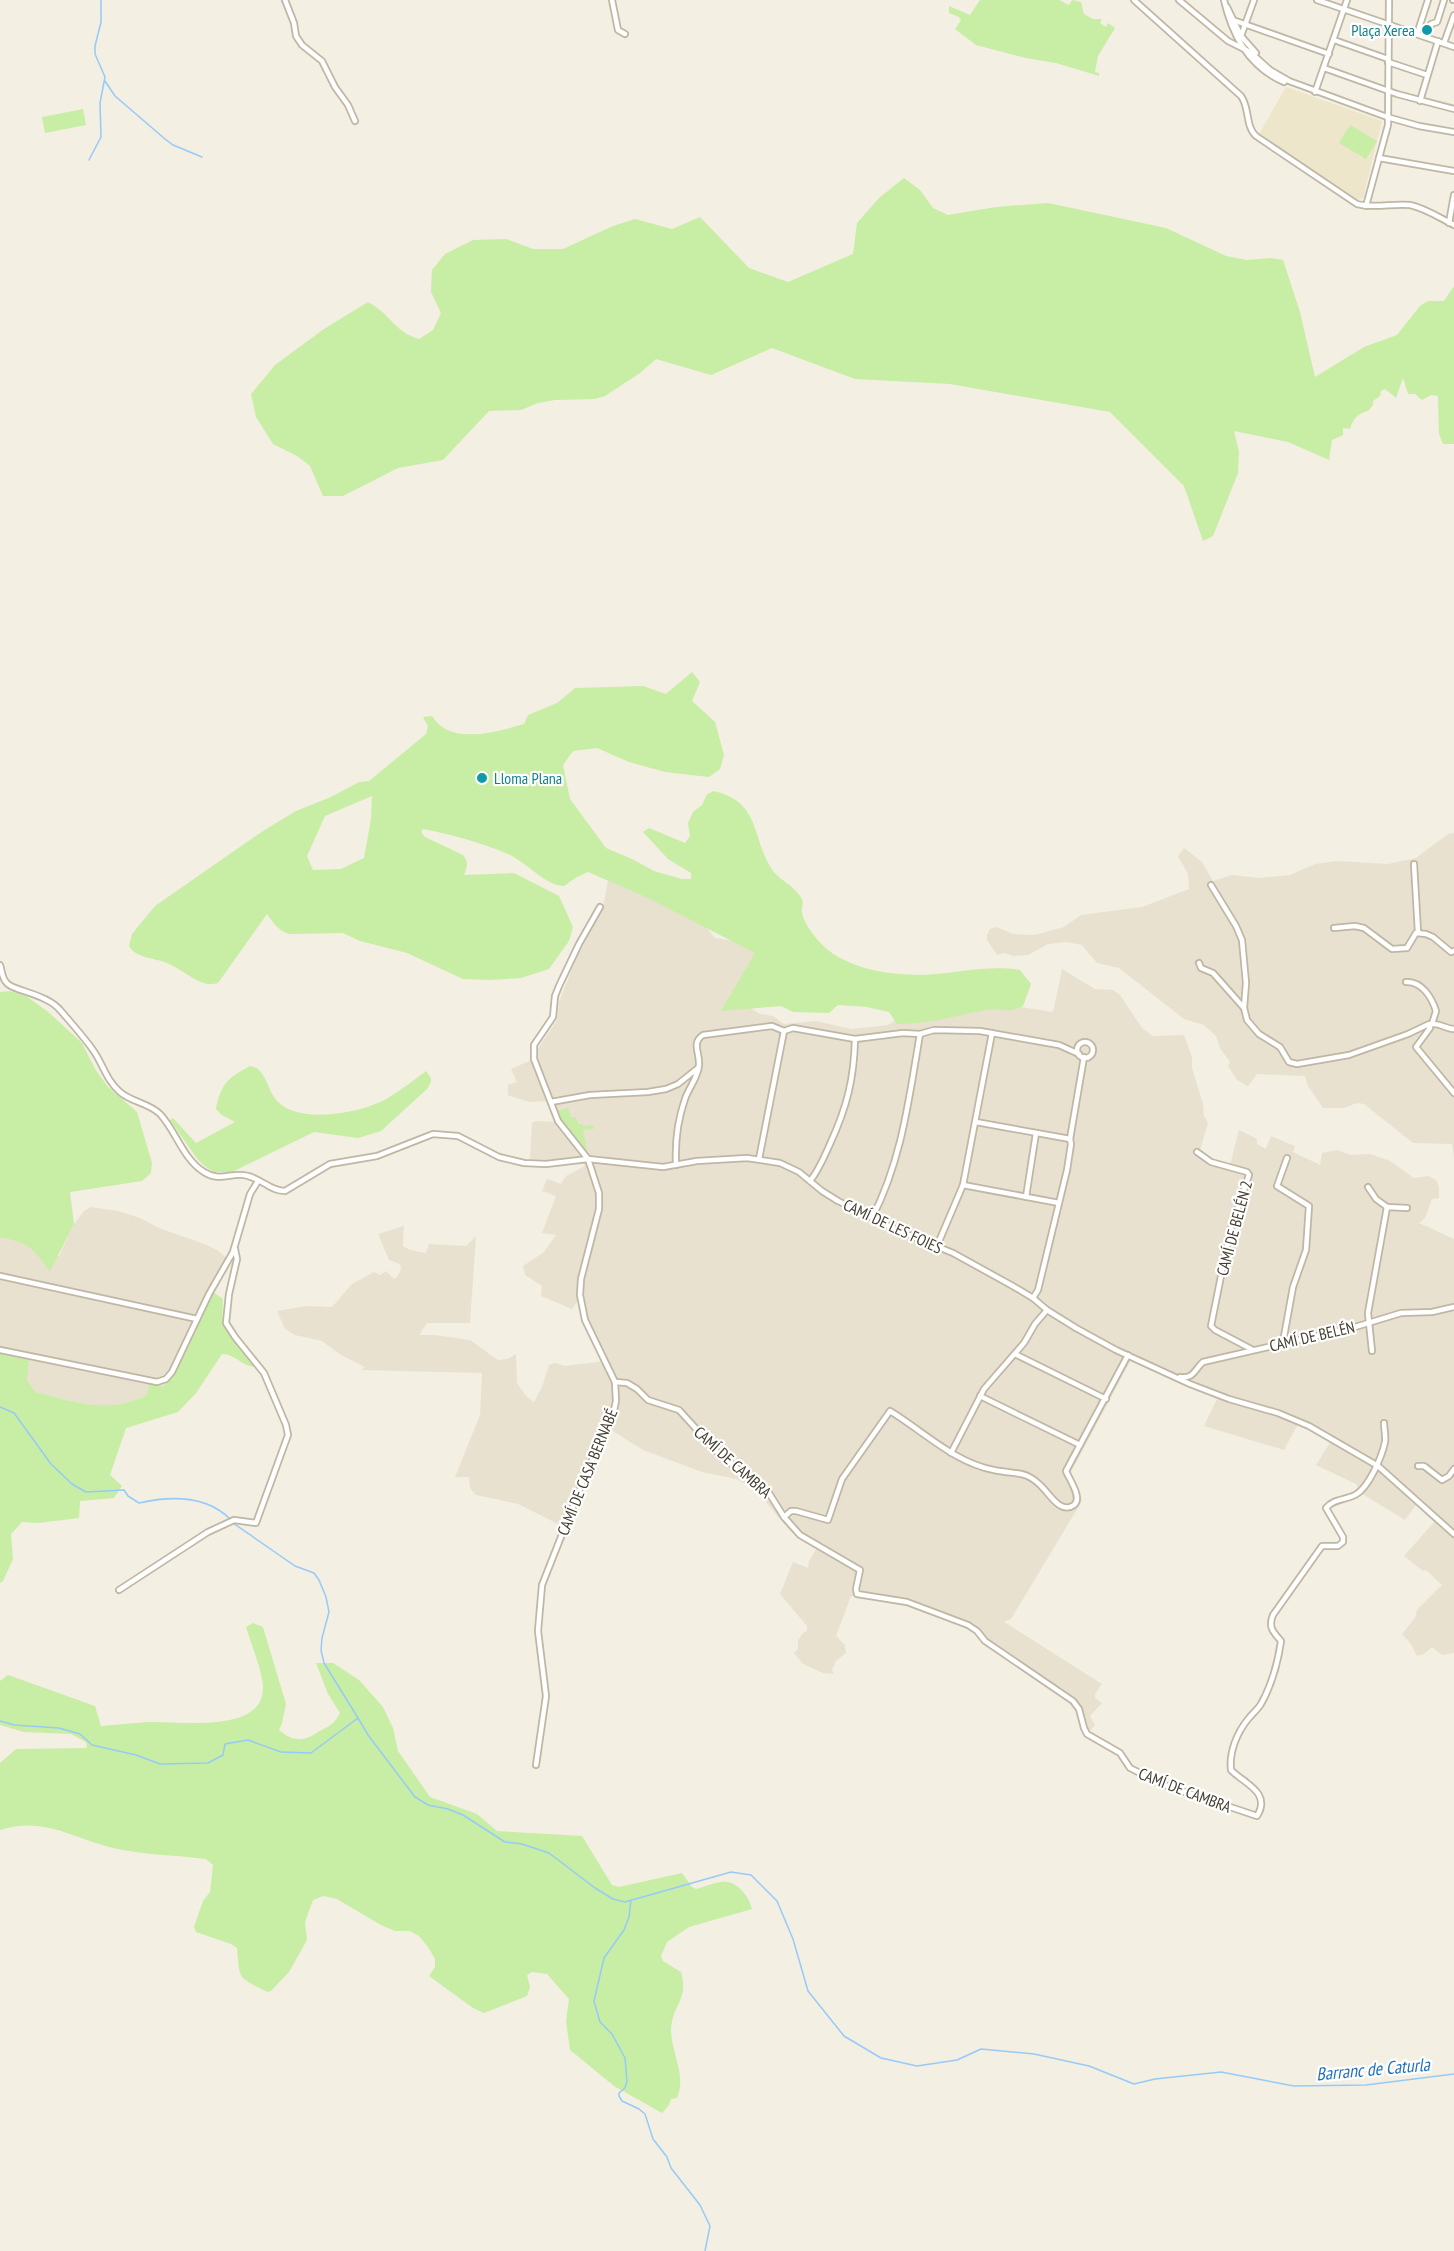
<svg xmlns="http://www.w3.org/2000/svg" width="1454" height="2251" viewBox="0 0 1454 2251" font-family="'PT Sans Narrow',sans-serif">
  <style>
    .residential { fill: #e8e1cf }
    .education { fill: #eee6ca }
    .green { fill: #c8eda5; fill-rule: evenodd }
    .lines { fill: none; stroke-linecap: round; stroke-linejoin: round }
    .stream { stroke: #96caf8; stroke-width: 1.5 }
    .street-casing { stroke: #bfb7a4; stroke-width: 8 }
    .street { stroke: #fff; stroke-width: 4.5 }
    .culture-dot { fill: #0f9aa8; stroke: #fff; stroke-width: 2 }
    .labels { text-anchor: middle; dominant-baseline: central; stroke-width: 4.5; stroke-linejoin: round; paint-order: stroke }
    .culture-label { font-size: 16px; fill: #0d838f; stroke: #fff; text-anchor: end }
    .street-label { font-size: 16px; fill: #453f32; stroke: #fff }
    .water-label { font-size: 18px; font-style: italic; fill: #2071bc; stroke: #fff }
  </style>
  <rect width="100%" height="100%" fill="#f3efe2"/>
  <g class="residential">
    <path d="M1454,833V1158L1452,1144L1413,1143L1364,1104L1357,1103L1344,1108H1323L1308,1086L1305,1076L1257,1074L1248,1086L1237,1080L1228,1066L1230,1062L1220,1048L1216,1036L1204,1025L1184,1019L1119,968L1097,963L1082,945L1067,942L1048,944L1028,955L1013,956L1005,953L997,955L987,940V935L990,929L997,927L1013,934L1035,935L1064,927L1081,915L1142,907L1189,889L1188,874L1178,856L1184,848L1202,862L1213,881L1232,875L1259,878L1290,875L1315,864L1337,861L1388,864L1416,858L1448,834Z"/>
    <path d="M610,869L701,921L715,938L734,941L755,953L742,1003L760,1014L773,1016L784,1024L816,1021L851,1029L888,1025L912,1008L944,995L1053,1012L1062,969L1095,989L1113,990L1120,995L1142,1028L1153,1036L1184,1035L1192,1057V1068L1203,1104L1204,1116L1208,1123L1200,1150L1213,1160L1230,1165L1239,1130L1257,1139V1144L1266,1149L1271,1136L1295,1146L1293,1152L1320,1165L1322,1153L1337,1150L1351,1155L1370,1154L1390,1161L1414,1178L1428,1176L1436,1180L1439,1187V1198L1432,1199L1425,1218L1419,1223L1454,1239V1653L1442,1655L1432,1647L1424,1654L1417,1656L1411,1644L1402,1634L1415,1618L1417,1610L1442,1585L1426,1570L1423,1571L1404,1556L1434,1522L1416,1505L1405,1520L1361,1493L1356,1484L1316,1465L1331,1441L1298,1424L1284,1450L1204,1426L1217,1399L1131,1360L1071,1472L1082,1501L1011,1619L1004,1622L1102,1684L1095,1694V1698L1102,1703L1090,1716L1095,1725L1087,1734L1079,1709L1073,1701L985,1641L977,1631L906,1602L851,1596L836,1636L845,1645L846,1653L836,1661L832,1670L834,1674L823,1673L803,1664L794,1653L798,1649V1640L804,1632L807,1631V1626L780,1594L793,1562L808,1568L809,1561L817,1548L790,1531L761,1496L749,1486L736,1479L702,1472L643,1450L608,1428L596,1451L566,1528L518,1504L476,1495L470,1488L469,1477H455L480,1415L482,1373L361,1370L365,1367L341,1355L322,1341L295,1335L285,1329L277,1311L307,1306L332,1307L352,1284L374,1272L380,1275L386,1271L394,1279L397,1277L401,1270L400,1264L389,1260L378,1234L404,1226L403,1246L410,1250L426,1253L429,1244L466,1246L476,1236L470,1323H427L419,1335H435L470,1340L498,1360L508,1359L516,1354L517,1383L526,1396L534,1402L542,1387L549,1365L555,1363L565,1366L605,1361L585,1320L580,1297L572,1309L541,1296L542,1286L525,1275L523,1266L543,1253L556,1235L542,1233L556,1196L542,1191L547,1179L561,1184L566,1176L585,1166L579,1159L546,1161L530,1159L532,1123L536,1121L557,1122L551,1101L529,1102L508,1095V1085L517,1082L511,1069L534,1059L539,1047L557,1020L559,1002L576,959L603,908Z"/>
    <path d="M91,1207L118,1211L140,1218L159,1228L207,1245L217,1250L231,1262L213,1293L177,1369L166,1384L138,1400L109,1407H95L34,1392L0,1353V1235L20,1241L36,1252L59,1256L74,1224L84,1211Z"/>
  </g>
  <path class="education" d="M1286,87L1382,121L1363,198L1358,200L1259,134Z"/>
  <g class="green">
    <path d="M980,0H1059L1069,5L1072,0L1081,2L1084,14L1093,19H1102L1100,23L1106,27L1108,23L1115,28L1098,56L1095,72L1099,73V76L1056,63L1026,58L976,45L955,29L961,20L959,17L949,13V6L970,15Z"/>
    <path d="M83,109L86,125L45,133L42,117Z"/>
    <path d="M1350,125L1377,141L1366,159L1339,143Z"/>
    <path d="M904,178L920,190L933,208L948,215L996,207L1048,203L1166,228L1226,256L1247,260L1271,258L1283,260L1300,312L1315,377L1364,347L1397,335L1420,306L1428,301H1444L1454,286V444H1443L1439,434L1438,396L1431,395L1422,400L1415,394H1408L1403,378L1396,398L1385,389L1381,391L1380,396L1373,401V405L1368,411C1358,413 1353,419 1350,429L1343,428V435L1332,440L1329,460L1288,442L1234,431L1239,452L1238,473L1213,536L1203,541L1184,486L1110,412L950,384L855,379L772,348L711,375L656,359L640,373L605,396L595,399L555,400L538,403L521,410L489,411L443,460L398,468L343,496H323L310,466L297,456L273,444L256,417L251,394L275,365L324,329L368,302C390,313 394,332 419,339L433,330L441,313L431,292L432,270L445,254L473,240L506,239L533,249H563L613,226L635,219L672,229L700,217L749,268L788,282L853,254L857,223L879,198Z"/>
    <path d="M692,672L700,682L692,701L715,722L724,755L720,769L709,777L665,772L629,762L597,748L573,751L563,765L570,799L606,848L632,859L654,871L682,879H691V873L668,859L643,832L649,828L685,843L690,836L688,823L693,812L702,805L707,794L714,791C762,802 751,840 773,871C780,880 794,886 800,896C805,902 801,907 802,913C805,929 826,951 840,958C872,975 912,977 947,973C972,970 995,966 1020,970L1031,984L1023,1006C1008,1014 1000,1007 986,1010C954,1016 930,1024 897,1024L889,1012L867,1007L838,1005L829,1013L793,1012L781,1006L721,1011L755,953L648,898L588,872L577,877L564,886C544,885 528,863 508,854C480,842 453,835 423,829L421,832L425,837L463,855C469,863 467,867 464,875L514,873L559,896L573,927L569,941L549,969L521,978L490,980L463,979L407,953L360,941L343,933L289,934L282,931L276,926L267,914L218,983C213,984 209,985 204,983C191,979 180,968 167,963C155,958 135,958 129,946L132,934L155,906L263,831L296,811L331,797L359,782L369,781L426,734L428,726L423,717L432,716C450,746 496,732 524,724L528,715L557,703L575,688L643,686L666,694ZM372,796L371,819L364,858L341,869L313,870L307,856L325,816Z"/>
    <path d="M9,991L26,996L47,1011L82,1043L95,1069L108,1087L137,1112L152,1163L151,1173L142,1181L70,1192L74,1224L50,1271C32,1248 30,1243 0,1237V992Z"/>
    <path d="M250,1066C266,1068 267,1090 277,1101C299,1125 363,1113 388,1098C401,1090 414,1080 426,1071L431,1078V1082L427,1089L381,1131L358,1138L314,1132L232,1172H214L206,1167L198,1160L170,1120L173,1118L196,1143L235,1122L222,1115L216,1109C221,1083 228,1078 250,1066Z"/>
    <path d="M568,1108L571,1117H576L578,1124H582L583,1126L593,1125L594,1129L583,1130L587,1151L585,1152L561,1123L556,1111Z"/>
    <path d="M213,1292L223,1299L222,1323L256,1367C243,1367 235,1354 222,1354L196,1393L178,1412L126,1428L110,1475L122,1486L114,1498L80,1501L79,1518L38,1523L22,1522L11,1534L13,1559L3,1581L0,1583V1353L29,1358L27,1380L35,1392C76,1402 107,1415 147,1395L149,1385C153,1385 160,1387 163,1386C176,1380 206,1308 213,1292Z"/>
    <path d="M253,1623L263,1627L286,1704L282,1723L279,1730C293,1742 303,1742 318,1732C329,1726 334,1725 340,1713L328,1694L316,1663H333L359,1680L383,1707L393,1728L398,1751L430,1797L477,1814L497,1831L582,1836L612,1885L619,1887L682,1873L692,1887L696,1889C704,1887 712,1883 721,1882C736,1879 749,1896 752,1909L689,1927L667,1942L661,1956L663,1961L681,1972C689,2000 672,2005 671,2030C671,2053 687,2075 677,2098L671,2099L669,2105L662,2113L614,2086L570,2050L566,2021L569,1999L547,1974L532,1972L527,1975L530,1987L527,1996L484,2013L473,2008L429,1976L435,1967V1959L428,1947L419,1936L410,1931H395L381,1925L337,1899L323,1896L313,1900L305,1922L307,1940L289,1972L271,1991L267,1992C237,1976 240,1981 237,1948L231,1944L196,1932L194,1927L203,1901L210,1892L213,1865L206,1859C175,1855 143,1855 113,1848C72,1838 44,1816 0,1830V1763L16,1749L87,1748L86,1742L71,1734L24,1732L0,1725V1681L8,1675L95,1706L101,1726C117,1725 132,1723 148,1722C178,1721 265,1735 263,1686C262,1671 251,1643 246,1627Z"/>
  </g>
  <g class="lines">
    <g class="stream">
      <path d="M105,81L115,96L165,139L173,145L202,157"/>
      <path d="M89,160L101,137L100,103L105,77L95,54V46L101,22V0"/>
      <path d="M0,1407L14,1413L51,1464L72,1484L86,1492L124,1490L128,1496L139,1503C170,1496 206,1495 230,1519"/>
      <path d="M233,1523L295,1566L314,1573L319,1580L326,1597L329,1612L322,1638L321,1650L324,1663L358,1718"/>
      <path d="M0,1721L14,1725L59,1728L80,1734L92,1745L136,1755L160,1764L208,1763L223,1755L225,1744L248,1740L281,1752L311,1753L358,1718L368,1735L415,1797L428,1805L448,1809L463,1815L505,1842L522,1844L549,1853L595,1888L613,1899L625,1902L731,1872L751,1875L777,1901L793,1939L808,1991L844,2036L881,2058L917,2066L957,2060L981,2049L1034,2054L1089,2066L1134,2084L1155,2079L1221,2072L1294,2086L1366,2085L1454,2074"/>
      <path d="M631,1900L629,1917L624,1930L604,1958L594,2001L600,2022L612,2034L625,2058L627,2081L625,2088L619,2093V2096L622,2101L639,2109L645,2114L653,2139L667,2157L671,2168L700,2205L710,2226L705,2251"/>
    </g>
    <g class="street-casing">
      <g id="street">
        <path d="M285,0L294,23L296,36L302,45L322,61L335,87L348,105L355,121"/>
        <path d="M612,0L618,30L625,34"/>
        <path d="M1134,0L1241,96C1250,108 1245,126 1256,136L1357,204C1375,209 1392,203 1410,205C1425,208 1440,218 1454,225"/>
        <path d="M1179,0L1228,41L1250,52L1270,70L1289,81L1387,117L1419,126L1454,132"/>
        <path d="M1224,0C1232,35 1249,67 1284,82"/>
        <path d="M1317,0L1454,47"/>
        <path d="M1453,0H1454"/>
        <path d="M1227,7L1241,36L1256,53"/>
        <path d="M1233,20L1329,54"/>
        <path d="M1417,34L1428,0"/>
        <path d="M1241,36L1254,0"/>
        <path d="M1426,37L1431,24L1437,22L1444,0"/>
        <path d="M1334,40L1388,59"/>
        <path d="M1444,43L1454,15"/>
        <path d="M1388,62L1427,75"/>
        <path d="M1324,68L1397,94L1454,109"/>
        <path d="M1315,92L1347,0"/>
        <path d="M1420,101L1438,41"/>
        <path d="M1379,158L1454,171"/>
        <path d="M1366,206L1388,125L1389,0"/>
        <path d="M1449,223L1454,195"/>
        <path d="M1414,864L1418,932"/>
        <path d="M1211,885L1236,926L1242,940L1246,983L1244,1008L1247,1020L1259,1034L1280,1047L1289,1062L1297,1064L1349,1055L1408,1034L1429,1024L1430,1028L1416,1047L1454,1093"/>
        <path d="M1334,928L1355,926L1364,928L1392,949L1407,948L1416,933L1426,934L1433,937L1451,952L1454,951"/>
        <path d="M1199,963L1201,968L1213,973L1244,1008"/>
        <path d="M0,965C2,971 2,978 6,982C11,991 47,993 61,1011C72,1024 84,1037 93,1050C103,1064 106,1080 120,1092C131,1102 149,1103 160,1114C176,1131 183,1159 204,1172C221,1183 232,1171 248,1176C261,1179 271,1191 285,1191L330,1164L377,1156L433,1134L458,1136L499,1157L524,1163L546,1164L588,1159L663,1167L697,1161L747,1158L780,1163L799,1172L822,1191L838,1201L897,1230L953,1253L1011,1285L1033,1298L1047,1310L1076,1328L1116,1350L1190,1384L1229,1399L1278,1413L1309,1426L1378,1466L1454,1534"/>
        <path d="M1406,982C1422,981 1432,998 1436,1011L1432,1024"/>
        <path d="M1432,1024C1441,1023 1445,1029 1454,1029"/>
        <circle cx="1085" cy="1050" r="8"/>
        <path d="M551,1102L590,1095L648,1092L666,1089L678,1084L698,1068"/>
        <path d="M976,1122L1070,1139"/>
        <path d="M1197,1152L1211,1162L1247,1172L1249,1175L1230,1231L1211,1326L1215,1330L1253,1350"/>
        <path d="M759,1159L784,1031"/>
        <path d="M676,1165C675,1144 678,1119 685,1099C689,1087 698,1078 699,1065C700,1053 691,1043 703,1035L772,1026L784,1031L793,1028L855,1039L903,1033L920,1034L934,1030L980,1031L1059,1045L1079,1054"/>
        <path d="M810,1181C819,1170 824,1157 830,1144C847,1107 854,1079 855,1039"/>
        <path d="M963,1185L1059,1203"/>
        <path d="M1368,1187L1376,1199L1387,1207"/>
        <path d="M1026,1197L1036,1133"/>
        <path d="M872,1218C902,1160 909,1098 920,1034"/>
        <path d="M937,1246L963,1185L992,1033"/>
        <path d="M0,1276L197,1319"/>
        <path d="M1033,1298L1038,1290L1067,1170L1071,1144L1070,1139L1084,1057"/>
        <path d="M1283,1342L1293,1287L1306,1250L1309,1206L1277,1186L1287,1158"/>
        <path d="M0,1350L157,1382L166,1379L172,1372L209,1294L233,1252L250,1194L258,1181"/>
        <path d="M1372,1351L1368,1313L1387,1207L1407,1208"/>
        <path d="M1015,1354L1106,1399"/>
        <path d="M1180,1377C1194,1379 1194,1370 1203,1362L1355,1327L1401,1313L1432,1312L1454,1307"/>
        <path d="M615,1382L627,1383L637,1389L648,1400L679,1410L720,1455L769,1493L784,1517L800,1535L860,1570L856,1589L857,1594L907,1602L968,1625L977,1631L985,1641L1073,1701L1079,1709L1084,1728L1087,1734L1120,1753L1130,1768L1164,1785L1257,1816C1272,1792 1243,1783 1231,1770C1229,1752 1237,1732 1249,1718C1253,1713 1258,1709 1261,1704C1271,1686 1278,1662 1281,1641C1273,1632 1268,1627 1273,1615L1322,1546H1338L1343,1542V1537L1326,1508C1333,1499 1345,1500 1355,1495C1369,1488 1382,1456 1385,1442C1386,1436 1384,1429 1384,1423"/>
        <path d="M980,1396L1080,1445"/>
        <path d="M951,1453L984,1389L1024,1343L1035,1324L1047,1310"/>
        <path d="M1418,1466H1424L1442,1480L1449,1476L1454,1469"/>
        <path d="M784,1517L791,1511H796L828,1520L842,1479L890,1411C923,1431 955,1463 994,1470C1017,1475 1026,1469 1044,1489C1051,1497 1062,1514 1074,1505C1083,1498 1069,1479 1066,1471L1128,1355"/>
        <path d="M119,1590L208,1532L234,1520L256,1523L288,1435L286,1425L264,1373L235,1337L226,1323L229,1294L237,1259L235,1249"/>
        <path d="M536,1765L546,1696L538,1631L542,1585L587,1471L612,1419L616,1401L615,1382L585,1320L580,1295L581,1279L599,1209V1193L588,1159L558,1121L534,1059V1045L553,1017L555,996L559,986L579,944L600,907"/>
      </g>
    </g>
    <use href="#street" class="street"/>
  </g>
  <g class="culture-dot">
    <circle cx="1427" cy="30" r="6"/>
    <circle cx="482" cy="778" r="6"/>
  </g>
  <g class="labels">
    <g class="culture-label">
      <text x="1415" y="30">Plaça Xerea</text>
      <text x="494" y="778" text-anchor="start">Lloma Plana</text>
    </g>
    <g class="street-label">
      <text transform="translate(893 1226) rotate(25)">CAMÍ DE LES FOIES</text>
      <text transform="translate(1234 1228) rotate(-75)">CAMÍ DE BELÉN 2</text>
      <text transform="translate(1312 1336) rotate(-13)">CAMÍ DE BELÉN</text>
      <text transform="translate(733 1462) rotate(42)">CAMÍ DE CAMBRA</text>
      <text transform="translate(587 1472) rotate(-68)">CAMÍ DE CASA BERNABÉ</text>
      <text transform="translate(1185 1790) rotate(21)">CAMÍ DE CAMBRA</text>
    </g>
    <g class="water-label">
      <text transform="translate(1373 2069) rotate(-5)">Barranc de Caturla</text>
    </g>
  </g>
</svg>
